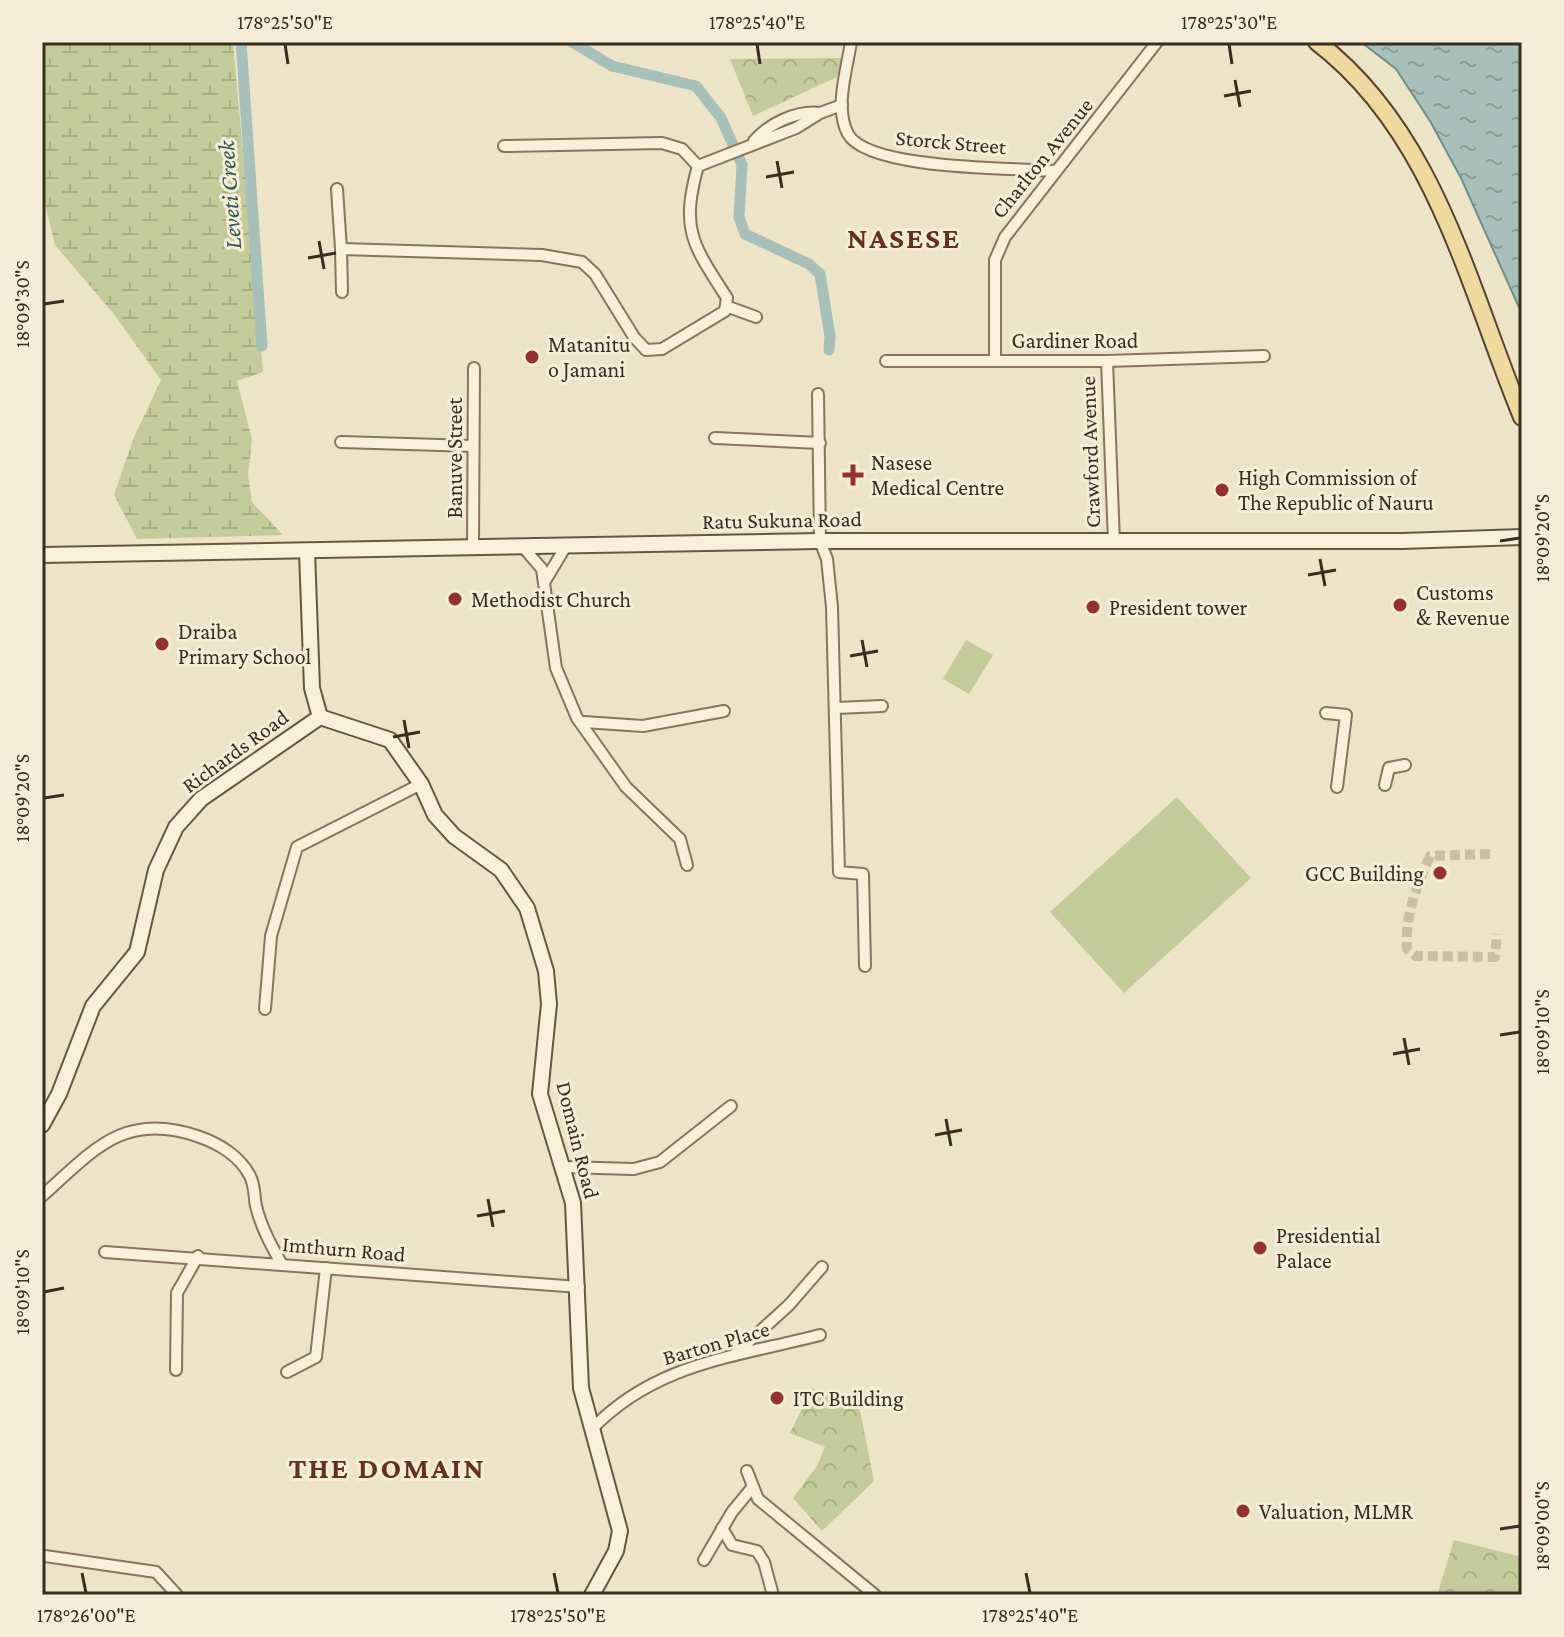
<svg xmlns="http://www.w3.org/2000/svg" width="1564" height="1637" viewBox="0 0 1564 1637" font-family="'Crimson Pro',serif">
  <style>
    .grass { fill: #c3cb9a }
    .wetland { fill: url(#wetland-marsh) }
    .park { fill: url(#park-crowns) }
    .water { fill: url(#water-ripples); stroke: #6e8f88; stroke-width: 2 }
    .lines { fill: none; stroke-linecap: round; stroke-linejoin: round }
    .canal { stroke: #a7c1ba; stroke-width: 11 }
    .street-tunnel { stroke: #c9bfa5; stroke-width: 10; stroke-dasharray: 10 5; stroke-linecap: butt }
    .street-casing { stroke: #88755c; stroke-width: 14 }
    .secondary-casing { stroke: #6a563f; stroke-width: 18 }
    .primary-casing { stroke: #564330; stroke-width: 20 }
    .street { stroke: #f8f0d9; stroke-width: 10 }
    .secondary { stroke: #f8f0d9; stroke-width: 14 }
    .primary { stroke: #efd99f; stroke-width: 16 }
    .ticks { fill: none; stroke: #382d1f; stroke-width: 3 }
    .poi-dot { fill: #95322e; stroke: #f5edd5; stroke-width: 3 }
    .labels { text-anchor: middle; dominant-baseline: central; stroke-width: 6; stroke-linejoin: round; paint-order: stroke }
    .street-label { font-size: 22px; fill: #382d1f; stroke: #f5edd5 }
    .poi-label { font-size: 22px; fill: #382d1f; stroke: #f5edd5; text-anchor: start }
    .water-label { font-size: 24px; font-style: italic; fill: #2f5857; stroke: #f5edd5 }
    .district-label { font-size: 30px; font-weight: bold; letter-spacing: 2px; fill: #643120; stroke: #f5edd5 }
    .neatline { fill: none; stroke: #382d1f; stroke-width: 3 }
    .ticks-label { font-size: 20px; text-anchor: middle; fill: #382d1f }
  </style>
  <defs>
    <pattern id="wetland-marsh" width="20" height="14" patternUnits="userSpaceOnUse" patternTransform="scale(2)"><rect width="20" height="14" fill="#c3cb9a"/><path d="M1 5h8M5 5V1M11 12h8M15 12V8" fill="none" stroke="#a8af84"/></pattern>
    <pattern id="park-crowns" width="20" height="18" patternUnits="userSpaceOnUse" patternTransform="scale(2)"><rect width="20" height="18" fill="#c3cb9a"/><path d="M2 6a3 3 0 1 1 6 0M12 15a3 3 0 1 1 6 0" fill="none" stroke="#a8af84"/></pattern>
    <pattern id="water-ripples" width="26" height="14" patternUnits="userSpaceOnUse" patternTransform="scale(2)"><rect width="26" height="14" fill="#a7c1ba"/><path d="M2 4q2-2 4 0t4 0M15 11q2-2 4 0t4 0" fill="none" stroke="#899d97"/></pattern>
  </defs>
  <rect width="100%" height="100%" fill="#ede3c6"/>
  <g class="grass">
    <path d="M966,640L993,655L969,694L943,679Z"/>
    <path d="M1177,797L1251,878L1124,993L1050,912Z"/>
  </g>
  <path class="wetland" d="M42,42H233L263,372L237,381L252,439L248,475L252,502L283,535L137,539L114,495L134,437L161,380L113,313L55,245L42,192Z"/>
  <g class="park">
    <path d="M842,58L837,77L753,116L730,59Z"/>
    <path d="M812,1388L860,1410L874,1481L822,1531L793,1498L817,1466L825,1447L790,1433Z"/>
    <path d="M1454,1540L1522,1557V1595H1437Z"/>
  </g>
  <path class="water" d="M1361,42H1522V314L1461,178L1430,121L1396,69Z"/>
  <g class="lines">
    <g class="canal">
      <path d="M241,42L262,346"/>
      <path d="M572,42L612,66L696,86L721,118L742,165L739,217L745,234L809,264L820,274L830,336L829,350"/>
    </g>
    <path class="street-tunnel" d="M1490,854L1430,856C1416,888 1405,914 1407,949L1416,956L1495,957L1497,934"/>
    <g class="street-casing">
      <g id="street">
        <path d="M851,42C847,69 834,108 848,134C868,170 1014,168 1056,171"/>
        <path d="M754,141C768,124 797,110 820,113"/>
        <path d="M504,146L662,143L682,149L698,166"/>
        <path d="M337,189L341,249"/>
        <path d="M342,292L341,249L542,255L582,262L595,274L634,337L646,350L662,349L725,311L727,298C693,245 680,230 698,166L796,128L820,113L842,105"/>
        <path d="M726,306L756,317"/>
        <path d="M995,360V260L1005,237L1157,42"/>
        <path d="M886,361H1107L1264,356"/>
        <path d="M1107,361L1114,542"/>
        <path d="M818,394L820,541L827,559L832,607L839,872L863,874L865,966"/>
        <path d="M715,438L820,443"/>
        <path d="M341,442L473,446"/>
        <path d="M523,547L542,569L556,668L577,718L626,787L680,839L687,865"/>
        <path d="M473,548L474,368"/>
        <path d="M545,581L566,546"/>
        <path d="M836,708L882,706"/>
        <path d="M1326,713L1346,715L1337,787"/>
        <path d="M584,722L643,726L724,711"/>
        <path d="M1385,785L1389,768L1405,765"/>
        <path d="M265,1009L271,936L297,847L421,784"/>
        <path d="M563,1167L634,1169L660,1162L731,1106"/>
        <path d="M42,1196C93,1151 123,1111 197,1136C218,1143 240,1156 250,1176C255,1185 254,1197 256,1206C261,1227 271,1245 281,1263"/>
        <path d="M105,1252L579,1287"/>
        <path d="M734,1355L789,1305L822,1267"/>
        <path d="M176,1370L177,1293L198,1256"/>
        <path d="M287,1372L316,1357L326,1268"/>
        <path d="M591,1430C655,1363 735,1357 820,1335"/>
        <path d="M747,1471L758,1499L875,1595"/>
        <path d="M722,1528L732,1545L757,1551L764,1562L773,1595"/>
        <path d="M45,1556L156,1572L177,1595"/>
        <path d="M704,1560L732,1512L751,1489"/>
      </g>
    </g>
    <g class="secondary-casing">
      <g id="secondary">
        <path d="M307,552L312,688L320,717L390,740L421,784L435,815L454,836L501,870L527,908L546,971L549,1004L540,1094L573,1203L581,1388L620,1531L616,1551L592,1595"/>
        <path d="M42,555L820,541H1402L1522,537"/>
        <path d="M42,1125L59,1094L93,1006L137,952L156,870L176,827L201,799L320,717"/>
      </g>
    </g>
    <g class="primary-casing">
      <path id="primary" d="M1317,42C1435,132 1468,286 1522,417"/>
    </g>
    <use href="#street" class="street"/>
    <use href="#secondary" class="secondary"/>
    <use href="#primary" class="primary"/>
  </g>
  <path class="ticks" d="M285,44L288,64M757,44L760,64M1229,44L1232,64M1235,80L1240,107M1224,96L1251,91M777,161L782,188M766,177L794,172M319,241L324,269M308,258L336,253M44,304L64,301M1500,541L1520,538M1320,559L1325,586M1308,575L1336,570M862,640L867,667M850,656L878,651M404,720L409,748M393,737L420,732M44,798L64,795M1500,1035L1520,1032M1404,1038L1409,1065M1393,1054L1420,1049M946,1119L951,1146M935,1135L962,1130M488,1199L493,1227M477,1216L505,1211M44,1292L64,1288M1500,1529L1520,1526M82,1573L86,1593M554,1573L558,1593M1026,1573L1030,1593"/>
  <g class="poi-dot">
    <circle cx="532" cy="357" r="8"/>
    <path d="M849 463h8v8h8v8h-8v8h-8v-8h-8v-8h8z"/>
    <circle cx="1222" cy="490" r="8"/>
    <circle cx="455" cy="599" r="8"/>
    <circle cx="1400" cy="605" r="8"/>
    <circle cx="1093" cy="607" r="8"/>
    <circle cx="162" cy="644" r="8"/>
    <circle cx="1440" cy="873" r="8"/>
    <circle cx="1260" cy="1248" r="8"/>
    <circle cx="777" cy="1398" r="8"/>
    <circle cx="1243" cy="1511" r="8"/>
  </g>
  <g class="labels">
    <g class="street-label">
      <text transform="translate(951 142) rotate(5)">Storck Street</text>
      <text transform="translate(1042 158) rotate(-51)">Charlton Avenue</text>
      <text x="1075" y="340">Gardiner Road</text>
      <text transform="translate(1090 452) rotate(-92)">Crawford Avenue</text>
      <text transform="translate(454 458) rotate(-90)">Banuve Street</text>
      <text transform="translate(782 520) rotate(-1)">Ratu Sukuna Road</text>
      <text transform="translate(235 751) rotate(-36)">Richards Road</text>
      <text transform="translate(578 1140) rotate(76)">Domain Road</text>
      <text transform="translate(344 1249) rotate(5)">Imthurn Road</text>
      <text transform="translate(716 1343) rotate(-16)">Barton Place</text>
    </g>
    <g class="poi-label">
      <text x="548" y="344">Matanitu<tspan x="548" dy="25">o Jamani</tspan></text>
      <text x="871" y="462">Nasese<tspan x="871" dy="25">Medical Centre</tspan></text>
      <text x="1238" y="477">High Commission of<tspan x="1238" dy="25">The Republic of Nauru</tspan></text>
      <text x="1416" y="592">Customs<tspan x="1416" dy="25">&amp; Revenue</tspan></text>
      <text x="471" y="599">Methodist Church</text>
      <text x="1109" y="607">President tower</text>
      <text x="178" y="631">Draiba<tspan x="178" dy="25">Primary School</tspan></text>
      <text x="1424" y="873" text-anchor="end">GCC Building</text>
      <text x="1276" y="1235">Presidential<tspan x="1276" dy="25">Palace</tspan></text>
      <text x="793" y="1398">ITC Building</text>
      <text x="1259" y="1511">Valuation, MLMR</text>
    </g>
    <g class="water-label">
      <text transform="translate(229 195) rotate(-94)">Leveti Creek</text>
    </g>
    <g class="district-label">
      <text x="904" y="237">NASESE</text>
      <text x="387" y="1467">THE DOMAIN</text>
    </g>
  </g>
  <rect width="1564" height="1637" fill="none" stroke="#f5edd5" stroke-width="88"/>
  <rect x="44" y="44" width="1476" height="1549" class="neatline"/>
  <g class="ticks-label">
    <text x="285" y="29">178°25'50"E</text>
    <text x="757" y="29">178°25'40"E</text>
    <text x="1229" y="29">178°25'30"E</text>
    <text transform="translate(22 304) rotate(-90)" y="7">18°09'30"S</text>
    <text transform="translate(1542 538) rotate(-90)" y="7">18°09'20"S</text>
    <text transform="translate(22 798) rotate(-90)" y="7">18°09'20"S</text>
    <text transform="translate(1542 1032) rotate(-90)" y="7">18°09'10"S</text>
    <text transform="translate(22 1292) rotate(-90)" y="7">18°09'10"S</text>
    <text transform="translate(1542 1526) rotate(-90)" y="7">18°09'00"S</text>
    <text x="86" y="1622">178°26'00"E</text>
    <text x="558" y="1622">178°25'50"E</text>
    <text x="1030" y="1622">178°25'40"E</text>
  </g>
</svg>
